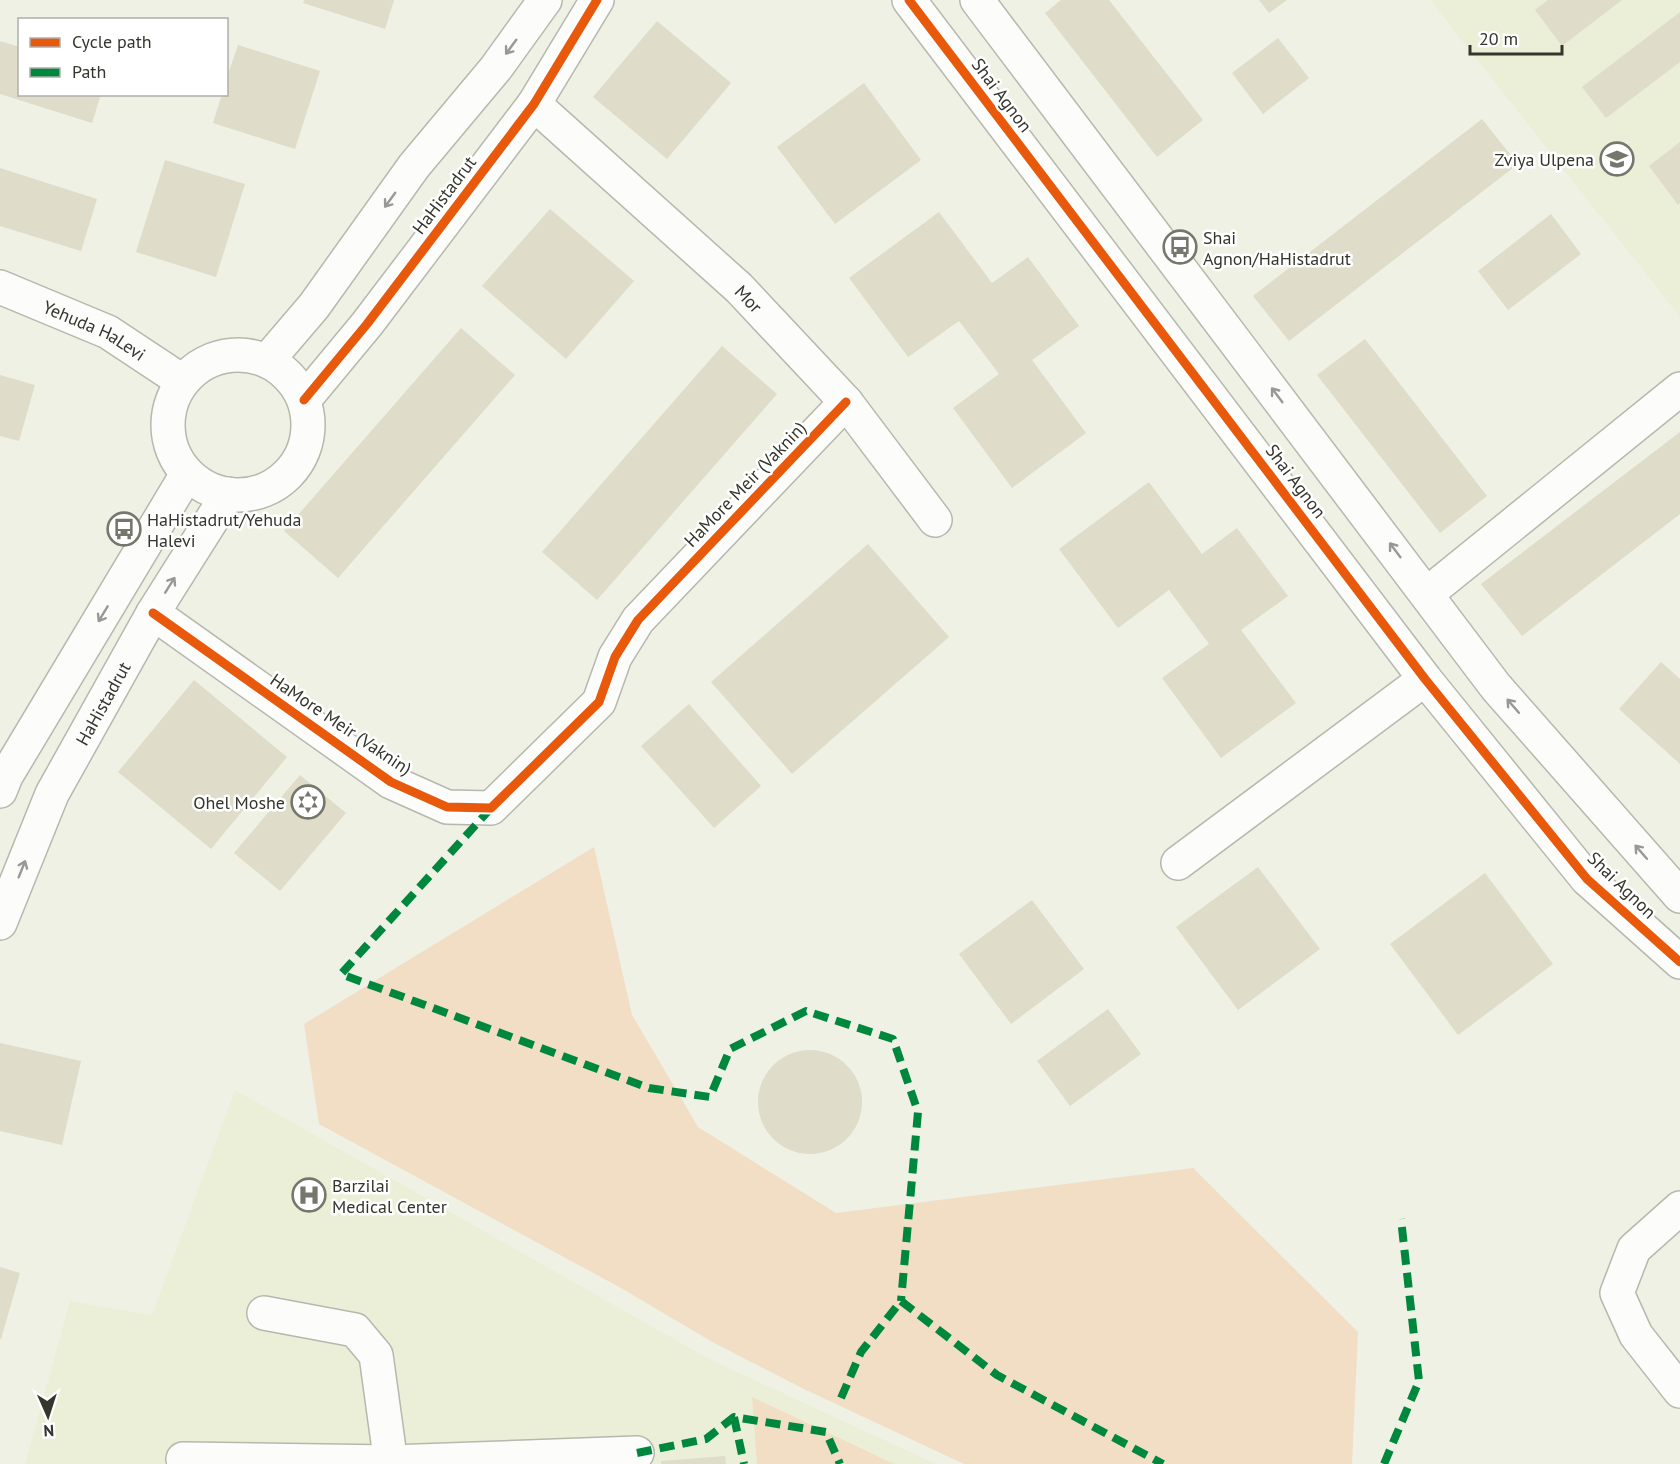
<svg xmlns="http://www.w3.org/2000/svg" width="1680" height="1464" viewBox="0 0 1680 1464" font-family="'PT Sans',sans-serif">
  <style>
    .built { fill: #ebefd8 }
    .green { fill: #f2ddc5 }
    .building { fill: #dfdcc9 }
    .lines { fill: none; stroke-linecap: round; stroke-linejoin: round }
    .minor-casing { stroke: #b6b8ae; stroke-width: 36 }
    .minor { stroke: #fcfdfb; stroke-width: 33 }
    .quiet { stroke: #00873e; stroke-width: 8; stroke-dasharray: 15 8; stroke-linecap: butt }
    .cycleway-casing { stroke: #fff; stroke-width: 13 }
    .cycleway { stroke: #e8590c; stroke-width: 9 }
    .oneway { stroke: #989994 }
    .labels { text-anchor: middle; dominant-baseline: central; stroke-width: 5; stroke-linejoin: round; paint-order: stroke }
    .street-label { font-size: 18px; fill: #34352c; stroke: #fff }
    .poi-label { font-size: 18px; fill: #34352c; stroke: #fff; text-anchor: start }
  </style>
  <rect width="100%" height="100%" fill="#eef1e4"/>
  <g class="built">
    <path d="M1430,0H1680V317Z"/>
    <path d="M235,1090L711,1360L936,1464H25L70,1301L152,1315Z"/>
  </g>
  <g class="green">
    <path d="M594,847L632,1015L698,1127L836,1213L1193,1168L1358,1332L1352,1464H964L804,1389L714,1343L621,1288L319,1124L304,1024Z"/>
    <path d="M752,1397L894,1464H757Z"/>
  </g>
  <g class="building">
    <path d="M304,0H394L385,29L303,3Z"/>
    <path d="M1061,0H1109L1203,120L1157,157L1045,13Z"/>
    <path d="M1259,0H1287L1269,13Z"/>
    <path d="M1548,0H1622L1562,46L1535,10Z"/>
    <path d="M1680,12V62L1606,118L1582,87Z"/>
    <path d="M657,21L731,83L667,159L593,97Z"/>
    <path d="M1278,38L1309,78L1263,114L1232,73Z"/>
    <path d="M0,41L20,47V94H101L92,123L0,94Z"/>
    <path d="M238,45L320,71L295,149L213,123L222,94H226V80Z"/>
    <path d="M864,83L921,160L835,224L777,147Z"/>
    <path d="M1482,119L1518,164L1289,341L1253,296Z"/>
    <path d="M1680,142V203L1678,205L1649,166Z"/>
    <path d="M165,160L245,184L216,277L136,252Z"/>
    <path d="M0,168L97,199L81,251L0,226Z"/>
    <path d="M550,209L634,281L566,359L482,286Z"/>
    <path d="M939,212L992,283L1028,257L1079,326L1032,360L1086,433L1012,488L953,408L999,374L959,321L908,357L849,278Z"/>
    <path d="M1551,214L1581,254L1508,310L1478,271Z"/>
    <path d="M461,328L515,375L338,578L284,531Z"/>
    <path d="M1365,339L1487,496L1440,533L1317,375Z"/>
    <path d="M722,346L777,394L597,600L542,552Z"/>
    <path d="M0,375L35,385L19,441L0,436Z"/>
    <path d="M1680,432V514L1522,636L1481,584Z"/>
    <path d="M1149,482L1202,554L1237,528L1288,596L1241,630L1296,703L1221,758L1162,678L1209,644L1169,590L1118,628L1059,549Z"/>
    <path d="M868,544L949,637L792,774L711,682Z"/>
    <path d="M1661,662L1680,679V764L1619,709Z"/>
    <path d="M194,680L287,757L211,849L118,772Z"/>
    <path d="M689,704L761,786L714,828L641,746Z"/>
    <path d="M300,775L346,813L280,891L234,853Z"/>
    <path d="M1258,867L1320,949L1238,1010L1176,927Z"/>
    <path d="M1485,873L1553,964L1458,1035L1390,944Z"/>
    <path d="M1032,900L1084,969L1011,1024L959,954Z"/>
    <path d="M1108,1009L1141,1054L1070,1106L1037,1061Z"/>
    <path d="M0,1043L81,1061L62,1145L0,1131Z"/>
    <circle cx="810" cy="1102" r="52"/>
    <path d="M0,1267L20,1273L1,1339H0Z"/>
    <path d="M725,1456L726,1464H661V1461Z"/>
  </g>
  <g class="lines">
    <g class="minor-casing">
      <g id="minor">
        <path d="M909,0L1425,679L1587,879L1680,962"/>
        <path d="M977,0L1496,687L1680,896"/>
        <path id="s1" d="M534,104L739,288L846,402L935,520"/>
        <path id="s2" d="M0,287L108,332L182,381"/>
        <circle cx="238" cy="425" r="70"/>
        <path d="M267,361L314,306L414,166L496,68L545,0"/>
        <path d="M304,400L367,324L534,104L597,0"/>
        <path d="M1428,593L1680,389"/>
        <path d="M153,613L391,782L447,807L491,808L599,702L615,657L638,620L846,402"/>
        <path d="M0,791L6,776L187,474"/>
        <path d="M1178,863L1425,679"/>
        <path id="s3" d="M0,923L52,794L153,613L228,494"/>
        <path d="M1680,1208L1634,1249L1617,1293L1636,1335L1680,1391"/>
        <path d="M264,1313L355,1330L376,1355L391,1464"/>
        <path d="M183,1459L391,1462L637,1453"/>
      </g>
    </g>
    <use href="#minor" class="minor"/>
    <g class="quiet">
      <path d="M491,808L341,974L649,1088L710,1097L730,1049L806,1011L893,1039L918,1112L901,1301"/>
      <path d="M841,1398L861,1352L901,1301L997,1375L1163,1464"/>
      <path d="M734,1417L744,1464"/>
      <path d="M637,1453L706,1439L734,1417L826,1432L840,1464"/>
      <path d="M1384,1464L1419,1381L1401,1219"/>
    </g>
    <g class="cycleway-casing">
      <g id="cycleway">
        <path d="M909,0L1425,679L1587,879L1680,962"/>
        <path d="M304,400L367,324L534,104L597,0"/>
        <path d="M153,613L391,782L447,807L491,808L599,702L615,657L638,620L846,402"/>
      </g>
    </g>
    <use href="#cycleway" class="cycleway"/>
  </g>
  <defs><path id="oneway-shaft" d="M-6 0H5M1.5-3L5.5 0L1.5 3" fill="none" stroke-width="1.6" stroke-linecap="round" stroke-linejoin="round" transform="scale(1.5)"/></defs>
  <g class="oneway">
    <use href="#oneway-shaft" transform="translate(511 47) rotate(126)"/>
    <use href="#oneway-shaft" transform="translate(390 200) rotate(126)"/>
    <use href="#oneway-shaft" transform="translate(1277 395) rotate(-127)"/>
    <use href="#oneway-shaft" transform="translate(1395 550) rotate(-127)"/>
    <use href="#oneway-shaft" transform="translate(170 585) rotate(-58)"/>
    <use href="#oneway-shaft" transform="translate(103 614) rotate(121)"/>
    <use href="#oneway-shaft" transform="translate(1513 706) rotate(-131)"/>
    <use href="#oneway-shaft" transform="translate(1641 852) rotate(-131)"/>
    <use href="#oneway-shaft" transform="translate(22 869) rotate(-68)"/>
  </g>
  <defs>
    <g id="school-ring" transform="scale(1.725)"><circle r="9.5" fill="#fff" stroke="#75776c" stroke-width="1.5"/><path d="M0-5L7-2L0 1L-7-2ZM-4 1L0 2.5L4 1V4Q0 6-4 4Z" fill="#75776c"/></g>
    <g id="bus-ring" transform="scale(1.725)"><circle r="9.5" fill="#fff" stroke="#75776c" stroke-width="1.5"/><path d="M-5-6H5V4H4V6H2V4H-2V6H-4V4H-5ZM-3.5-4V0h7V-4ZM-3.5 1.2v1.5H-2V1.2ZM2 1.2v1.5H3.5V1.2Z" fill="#75776c"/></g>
    <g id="synagogue-ring" transform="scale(1.725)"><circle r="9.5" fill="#fff" stroke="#75776c" stroke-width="1.5"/><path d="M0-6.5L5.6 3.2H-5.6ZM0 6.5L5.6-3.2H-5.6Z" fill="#75776c"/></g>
    <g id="hospital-ring" transform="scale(1.725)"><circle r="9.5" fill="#fff" stroke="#75776c" stroke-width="1.5"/><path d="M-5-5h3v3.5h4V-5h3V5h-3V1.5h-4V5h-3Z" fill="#75776c"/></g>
  </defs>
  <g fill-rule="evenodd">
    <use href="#school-ring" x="1617" y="159"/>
    <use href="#bus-ring" x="1180" y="247"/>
    <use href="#bus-ring" x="124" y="529"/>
    <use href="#synagogue-ring" x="308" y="802"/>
    <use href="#hospital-ring" x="309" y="1195"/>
  </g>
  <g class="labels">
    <g class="street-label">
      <text transform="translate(1002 95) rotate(53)">Shai Agnon</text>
      <text transform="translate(444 195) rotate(-53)">HaHistadrut</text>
      <text stroke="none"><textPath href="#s1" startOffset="290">Mor</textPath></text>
      <text stroke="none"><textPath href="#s2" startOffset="104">Yehuda HaLevi</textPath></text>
      <text transform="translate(1296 481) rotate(53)">Shai Agnon</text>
      <text transform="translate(745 484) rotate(-46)">HaMore Meir (Vaknin)</text>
      <text stroke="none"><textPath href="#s3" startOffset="243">HaHistadrut</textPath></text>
      <text transform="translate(341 724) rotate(34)">HaMore Meir (Vaknin)</text>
      <text transform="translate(1622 885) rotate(44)">Shai Agnon</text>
    </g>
    <g class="poi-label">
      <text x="1594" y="159" text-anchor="end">Zviya Ulpena</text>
      <text x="1203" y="237">Shai<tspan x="1203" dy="21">Agnon/HaHistadrut</tspan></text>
      <text x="147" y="519">HaHistadrut/Yehuda<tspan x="147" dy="21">Halevi</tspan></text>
      <text x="285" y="802" text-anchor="end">Ohel Moshe</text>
      <text x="332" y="1185">Barzilai<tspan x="332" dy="21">Medical Center</tspan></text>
    </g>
  </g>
  <rect x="18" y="18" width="210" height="78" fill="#ffffff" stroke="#aeaeab" stroke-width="1.5"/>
  <rect x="30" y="38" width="30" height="9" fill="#e8590c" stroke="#aeaeab" stroke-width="1.5"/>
  <text x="72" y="48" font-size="18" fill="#34352c">Cycle path</text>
  <rect x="30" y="68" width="30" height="9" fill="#00873e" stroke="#aeaeab" stroke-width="1.5"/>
  <text x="72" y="78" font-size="18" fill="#34352c">Path</text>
  <g transform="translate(48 1416) rotate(177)" stroke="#ffffff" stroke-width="4.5" paint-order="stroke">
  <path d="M0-4.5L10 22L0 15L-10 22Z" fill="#34352c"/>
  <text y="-9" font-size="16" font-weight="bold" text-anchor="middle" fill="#34352c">N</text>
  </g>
  <path d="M1470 45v9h92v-9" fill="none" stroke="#34352c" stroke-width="3"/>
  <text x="1479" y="45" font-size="18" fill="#34352c" stroke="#ffffff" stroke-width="4.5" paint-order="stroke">20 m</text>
</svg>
